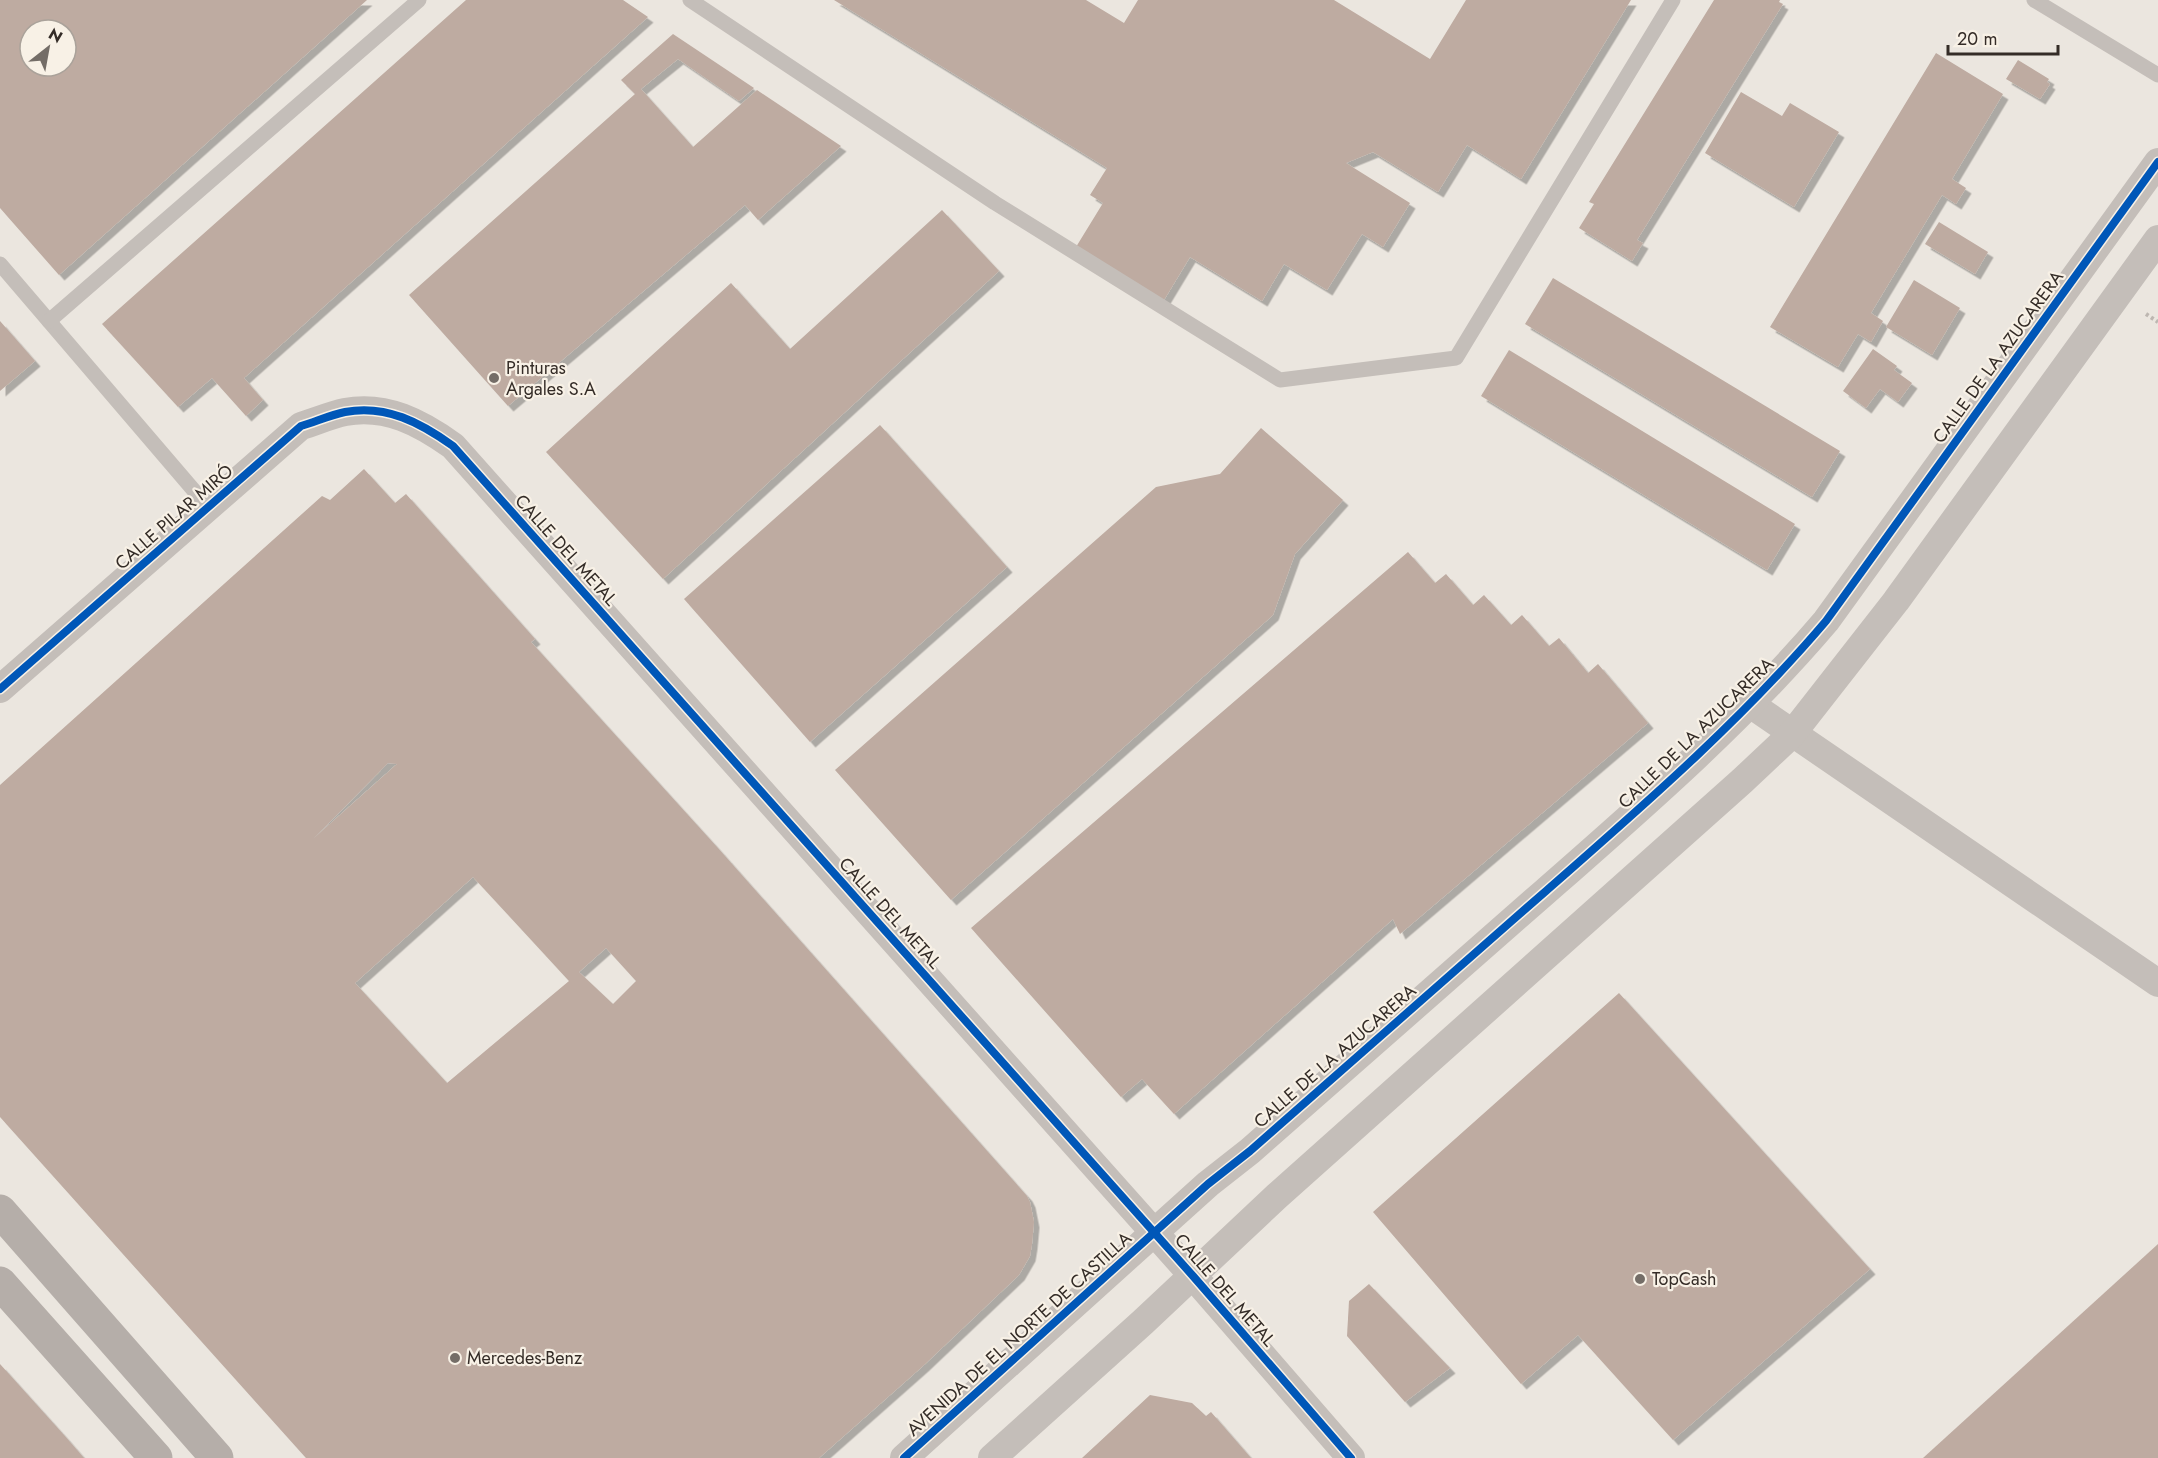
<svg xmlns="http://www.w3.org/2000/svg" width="2158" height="1458" viewBox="0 0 2158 1458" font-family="Jost,sans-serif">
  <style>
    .building { fill: #beaba1; fill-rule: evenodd; filter: url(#shadow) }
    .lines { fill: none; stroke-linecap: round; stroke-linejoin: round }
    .path { stroke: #bdb7b1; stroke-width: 4; stroke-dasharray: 3 3; stroke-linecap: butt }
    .service { stroke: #c4beb9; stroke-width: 15 }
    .minor { stroke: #c4beb9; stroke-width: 28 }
    .secondary { stroke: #b5aea9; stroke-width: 33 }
    .cycleway-casing { stroke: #f8f1e6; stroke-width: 11 }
    .cycleway { stroke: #0057b8; stroke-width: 8 }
    .poi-dot { fill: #746d67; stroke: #f8f1e6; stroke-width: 2 }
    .labels { text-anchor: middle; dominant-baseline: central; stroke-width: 4.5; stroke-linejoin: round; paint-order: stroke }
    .street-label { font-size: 18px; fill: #342c27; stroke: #f8f1e6 }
    .poi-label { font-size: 18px; fill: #342c27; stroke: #f8f1e6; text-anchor: start }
  </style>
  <defs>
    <filter id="shadow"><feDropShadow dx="5.5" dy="5.5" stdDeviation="0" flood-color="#0004"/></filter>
  </defs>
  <rect width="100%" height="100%" fill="#ebe6df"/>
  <g class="building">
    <path d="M0,0H367L59,275L0,208ZM30,30H66V66H30Z"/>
    <path d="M466,0H623L648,17L244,378L263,400L246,416L212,378L178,407L102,324Z"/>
    <path d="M834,0H1086L1124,23L1138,0H1334L1430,59L1466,0H1631L1521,179L1467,145L1438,192L1373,152L1346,163L1410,203L1383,247L1362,234L1327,290L1284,264L1262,301L1190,257L1164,300L1076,247L1103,203L1090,195L1107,168Z"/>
    <path d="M1714,0H1780L1779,2L1783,4L1637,240L1643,243L1632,261L1579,228L1594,204L1589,202Z"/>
    <path d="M673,34L754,88L739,101L678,59L641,89L693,147L757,90L841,146L758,220L745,205L508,406L409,295L635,94L621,80Z"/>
    <path d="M1936,53L2003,94L1952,179L1966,188L1956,204L1942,195L1871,313L1883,321L1871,342L1858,334L1838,367L1770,327Z"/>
    <path d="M2018,60L2049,79L2047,82L2050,84L2040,99L2006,79Z"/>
    <path d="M1741,92L1782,116L1790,103L1839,132L1794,207L1705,153Z"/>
    <path d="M942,210L999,271L663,579L546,452L731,283L790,349Z"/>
    <path d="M1939,222L1988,252L1975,274L1925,244Z"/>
    <path d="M1553,278L1840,451L1812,497L1525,324Z"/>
    <path d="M1914,280L1960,308L1932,355L1886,327Z"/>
    <path d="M0,321L35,361L0,391Z"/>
    <path d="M1873,349L1897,366L1894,370L1912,383L1898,402L1880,389L1866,408L1843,391Z"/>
    <path d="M1509,350L1795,524L1767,570L1481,396Z"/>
    <path d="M880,425L1007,567L810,742L684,599Z"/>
    <path d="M1261,428L1343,500L1295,554L1273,615L951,900L835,770L1156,487L1220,474Z"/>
    <path d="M364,469L395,503L406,494L535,639L531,642L717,847L1027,1196L1030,1202L1034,1222L1032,1244L1030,1256L1019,1275L923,1366L819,1458H306L0,1117V785L322,496L330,500ZM388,763L397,764L313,839ZM473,877L569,981L447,1083L355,983ZM606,948L636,981L613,1004L579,972Z"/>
    <path d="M1408,552L1435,583L1446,574L1473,605L1484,595L1511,625L1522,615L1549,646L1559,638L1588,673L1598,664L1648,723L1400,934L1393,919L1174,1114L1142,1079L1121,1097L971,928Z"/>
    <path d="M1619,993L1870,1269L1673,1440L1578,1335L1521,1384L1373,1212Z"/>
    <path d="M2158,1244V1458H1923Z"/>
    <path d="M1369,1284L1450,1368L1405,1402L1347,1336L1349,1301Z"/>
    <path d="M0,1364L64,1435L84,1458H0Z"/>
    <path d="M1150,1395L1192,1403L1206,1416L1211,1412L1251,1458H1082Z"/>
  </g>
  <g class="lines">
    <path class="path" d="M2146,314L2158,322"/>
    <g class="service">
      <path d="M690,0L995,203L1280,380L1456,358L1673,0"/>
      <path d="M2034,0L2158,75"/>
      <path d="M0,264L208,507"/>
      <path d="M49,321L419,0"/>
    </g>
    <g class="minor">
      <path d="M0,689L301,426C315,422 330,415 345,412C386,404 421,423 453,446L1193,1276L1351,1458"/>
      <path d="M1750,704L2158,983"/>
      <path d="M904,1458L1208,1184L1250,1151C1349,1064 1447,977 1546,891C1644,805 1742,720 1826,621L2158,162"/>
      <path d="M992,1458L1143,1322L1277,1196L1742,781L1792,734L1896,601L2158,239"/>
    </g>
    <g class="secondary">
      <path d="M0,1211L217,1458"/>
      <path d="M0,1283L156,1458"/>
    </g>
    <g class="cycleway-casing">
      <g id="cycleway">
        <path d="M0,689L301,426C315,422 330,415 345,412C386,404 421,423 453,446L1193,1276L1351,1458"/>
        <path d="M904,1458L1208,1184L1250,1151C1349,1064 1447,977 1546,891C1644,805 1742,720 1826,621L2158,162"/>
      </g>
    </g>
    <use href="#cycleway" class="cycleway"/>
  </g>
  <g class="poi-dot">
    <circle cx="494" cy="378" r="6"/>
    <circle cx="1640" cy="1279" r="6"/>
    <circle cx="455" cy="1358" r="6"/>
  </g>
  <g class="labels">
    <g class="street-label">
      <text transform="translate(1998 357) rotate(-54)">CALLE DE LA AZUCARERA</text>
      <text transform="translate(174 517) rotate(-41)">CALLE PILAR MIRÓ</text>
      <text transform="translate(566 550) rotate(48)">CALLE DEL METAL</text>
      <text transform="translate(1696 733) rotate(-44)">CALLE DE LA AZUCARERA</text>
      <text transform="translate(890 913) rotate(48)">CALLE DEL METAL</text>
      <text transform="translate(1335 1056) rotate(-41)">CALLE DE LA AZUCARERA</text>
      <text transform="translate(1225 1290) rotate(49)">CALLE DEL METAL</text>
      <text transform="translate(1019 1334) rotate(-42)">AVENIDA DE EL NORTE DE CASTILLA</text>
    </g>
    <g class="poi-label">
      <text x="506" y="368">Pinturas<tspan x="506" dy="21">Argales S.A</tspan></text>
      <text x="1652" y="1279">TopCash</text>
      <text x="467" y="1358">Mercedes-Benz</text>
    </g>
  </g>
  <g transform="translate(48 48) rotate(31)"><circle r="28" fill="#f8f1e6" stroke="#aaa29a" stroke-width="1.5"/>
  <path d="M0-4.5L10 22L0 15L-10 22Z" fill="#746d67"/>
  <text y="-9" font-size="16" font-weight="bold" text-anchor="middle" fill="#342c27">N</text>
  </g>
  <path d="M1948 45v9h110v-9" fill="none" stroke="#342c27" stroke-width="3"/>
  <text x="1957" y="45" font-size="18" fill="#342c27" stroke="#f8f1e6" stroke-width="4.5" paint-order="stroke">20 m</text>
</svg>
